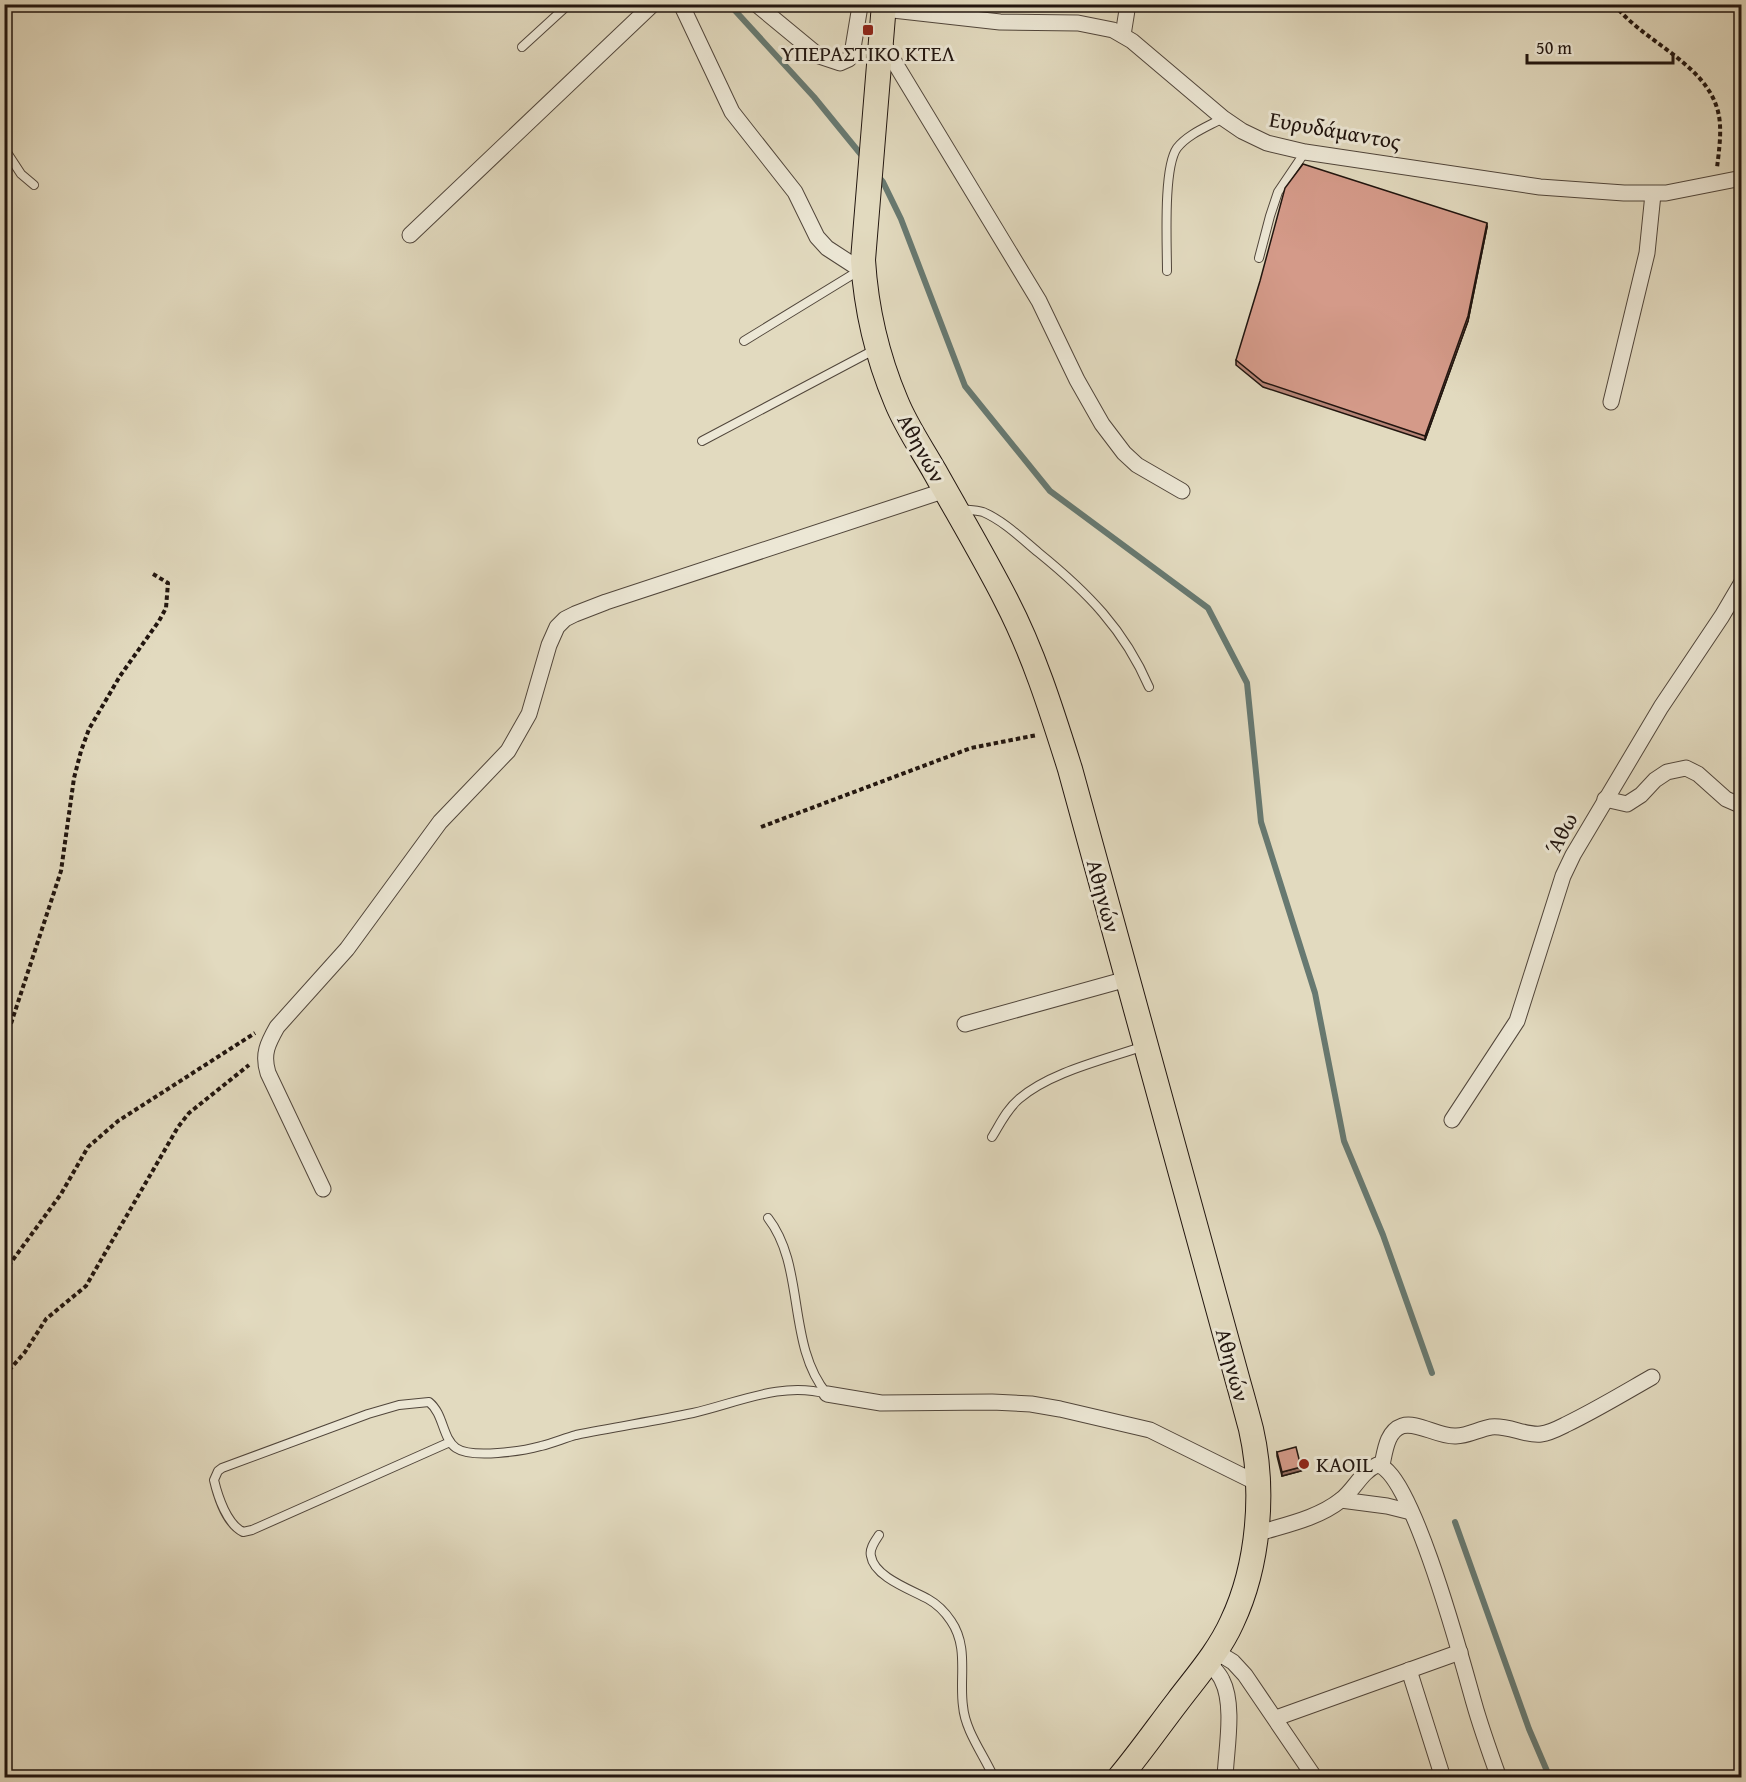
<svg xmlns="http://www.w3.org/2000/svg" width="1746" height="1782" viewBox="0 0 1746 1782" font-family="'Gentium Book Plus',serif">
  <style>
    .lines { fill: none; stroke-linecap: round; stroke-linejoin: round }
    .stream { stroke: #677971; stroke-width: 6 }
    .lane-casing { stroke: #51463b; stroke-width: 10 }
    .street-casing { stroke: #51463b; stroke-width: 17 }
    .primary-casing { stroke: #21150f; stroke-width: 26 }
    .path { stroke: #21150f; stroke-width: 4; stroke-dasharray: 4.5 3; stroke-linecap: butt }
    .lane { stroke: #ece7d5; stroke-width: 8 }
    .street { stroke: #ece7d5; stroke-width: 15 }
    .primary { stroke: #e2dabf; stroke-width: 24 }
    .wall { fill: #b68476; stroke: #21150f; stroke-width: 1.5 }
    .shaded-wall { fill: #946c60; stroke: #21150f; stroke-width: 1.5 }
    .building { fill: #d49a89; stroke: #21150f; stroke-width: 1.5 }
    .poi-dot { fill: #8f2418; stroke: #ece7d5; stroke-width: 2 }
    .labels { text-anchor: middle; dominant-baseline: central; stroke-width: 6; stroke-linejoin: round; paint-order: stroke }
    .poi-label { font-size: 22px; fill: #21150f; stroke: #ece7d5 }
    .street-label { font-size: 22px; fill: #21150f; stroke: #ece7d5 }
  </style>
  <rect width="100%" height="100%" fill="#e2dabf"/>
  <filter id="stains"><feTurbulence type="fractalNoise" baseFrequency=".00333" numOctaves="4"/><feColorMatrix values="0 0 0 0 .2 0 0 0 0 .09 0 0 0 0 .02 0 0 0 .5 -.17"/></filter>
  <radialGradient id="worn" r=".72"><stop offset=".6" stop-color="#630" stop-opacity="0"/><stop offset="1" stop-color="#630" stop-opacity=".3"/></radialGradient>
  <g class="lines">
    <g class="stream">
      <path d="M729,4L814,97L863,157"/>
      <path d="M877,175L883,182L901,219L965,386L1050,491L1208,608L1247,683L1261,822L1315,993L1344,1141L1383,1235L1432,1373"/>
      <path d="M1455,1522L1529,1729L1550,1778"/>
    </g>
    <g class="lane-casing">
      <g id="lane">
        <path d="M522,47L569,4"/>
        <path d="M4,148L21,174L34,185"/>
        <path d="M1259,258L1270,216L1278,192L1305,152"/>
        <path d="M1167,271C1167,244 1163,168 1177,148C1188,134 1207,127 1223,118"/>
        <path d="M744,341L860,270"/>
        <path d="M702,441L874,350"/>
        <path d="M960,509C968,510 976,510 983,512C1004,521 1022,539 1039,553C1087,592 1124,629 1149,687"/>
        <path d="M992,1137C1000,1124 1007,1109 1019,1099C1050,1072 1104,1060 1144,1046"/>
        <path d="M768,1218C806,1267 786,1344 827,1394"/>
        <path d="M450,1442L252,1530L243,1532C227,1524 218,1497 214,1480L218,1471L222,1468L368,1414L399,1405L429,1402C444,1414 442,1438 456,1448C472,1459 523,1451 541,1446C553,1443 565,1438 576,1435C615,1427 655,1421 693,1413C737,1403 782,1381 827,1394"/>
        <path d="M879,1535C875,1541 869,1549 871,1556C874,1577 912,1590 928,1599C937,1604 945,1612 951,1621C969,1647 959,1678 963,1706C965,1731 984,1755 994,1778"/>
      </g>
    </g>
    <g class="street-casing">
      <g id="street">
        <path d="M681,4L732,112L795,192L817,237L827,248L864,272"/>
        <path d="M756,4L819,56L840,63L849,59L852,54L860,6"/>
        <path d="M884,9L1000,22L1078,23L1113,30L1132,41L1223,118L1242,131L1267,143L1305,152L1540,187L1624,193H1666L1742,178"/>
        <path d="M1123,35L1128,4"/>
        <path d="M881,40L1039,301L1077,380L1102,424L1124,453L1137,465L1182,491"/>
        <path d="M410,235L653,4"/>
        <path d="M1611,402L1647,253L1653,194"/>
        <path d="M1605,799L1627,804L1641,795L1655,780L1667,772L1686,768L1698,774L1726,799L1742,806"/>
        <path d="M965,1024L1127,979"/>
        <path d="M1452,1120L1517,1021L1563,876L1573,855L1661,707L1722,616L1742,582"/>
        <path d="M323,1189L268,1073C262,1054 268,1043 277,1027L347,949L440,822L508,751L529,714L549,645L557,627L565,619L575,614L606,602L946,490"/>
        <path d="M827,1394L881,1403L992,1402L1031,1404L1060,1409L1150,1430L1257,1483"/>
        <path d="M1382,1465C1385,1451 1387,1431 1402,1426C1417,1421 1438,1437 1456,1436C1468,1436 1479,1429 1491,1427C1509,1425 1525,1436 1541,1434C1550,1433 1559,1428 1567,1424C1596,1410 1624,1393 1652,1377"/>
        <path d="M1341,1500L1387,1506L1411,1512"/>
        <path d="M1256,1534C1284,1525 1317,1519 1341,1500C1355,1489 1361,1472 1377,1465C1411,1467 1464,1668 1474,1703C1481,1728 1490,1753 1499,1778"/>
        <path d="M1215,1651L1233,1662L1245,1675L1315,1778"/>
        <path d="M1208,1662C1213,1668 1219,1673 1222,1680C1235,1705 1226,1750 1225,1778"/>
        <path d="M1409,1670L1443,1778"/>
        <path d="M1276,1718L1460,1652"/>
      </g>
    </g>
    <g class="primary-casing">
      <path id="primary" d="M884,4L863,260C866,308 877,356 896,401C906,426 922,449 935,472C959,515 984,557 1006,600C1034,654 1052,712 1070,769L1239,1385C1243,1399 1247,1414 1251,1429C1265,1490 1259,1565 1232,1622C1219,1651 1197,1676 1178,1701C1158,1727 1140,1753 1119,1778"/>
    </g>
    <g class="path">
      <path d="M1614,4C1642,41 1703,62 1717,108C1723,126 1719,150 1717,168"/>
      <path d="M761,827L971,748L1037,735"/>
      <path d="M4,1045L61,871L74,778L81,751L89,729L120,676L159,621L166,608L168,583L153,574"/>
      <path d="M4,1272L61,1194L88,1147L118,1121L255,1033"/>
      <path d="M4,1376L25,1352L46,1319L86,1286L178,1127L189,1113L249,1065"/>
    </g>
    <use href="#lane" class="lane"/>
    <use href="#street" class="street"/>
    <use href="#primary" class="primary"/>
  </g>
  <g class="wall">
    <path d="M1487,227L1468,321L1425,440L1263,387L1236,365V360Z"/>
    <path d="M1277,1452L1301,1471L1282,1476L1277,1456Z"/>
  </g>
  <g class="shaded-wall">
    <path d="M1487,223V227L1468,321L1425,440V436Z"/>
    <path d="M1301,1467V1471L1282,1476V1472Z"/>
  </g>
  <g class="building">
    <path d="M1303,164L1487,223L1468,316L1425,436L1263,382L1236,360L1260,281L1285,188Z"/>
    <path d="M1296,1447L1301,1467L1282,1472L1277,1452Z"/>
  </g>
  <g class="poi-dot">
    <rect x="862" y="24" width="12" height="12" rx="3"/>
    <circle cx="1304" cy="1464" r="6"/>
  </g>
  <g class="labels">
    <g class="poi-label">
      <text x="868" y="53">ΥΠΕΡΑΣΤΙΚΟ ΚΤΕΛ</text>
      <text x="1316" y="1464" text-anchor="start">KAOIL</text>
    </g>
    <g class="street-label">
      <text transform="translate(1335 130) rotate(10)">Ευρυδάμαντος</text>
      <text transform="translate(922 448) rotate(61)">Αθηνών</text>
      <text transform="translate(1561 833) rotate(-62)">Άθω</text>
      <text transform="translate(1104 896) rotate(75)">Αθηνών</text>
      <text transform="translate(1233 1365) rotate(75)">Αθηνών</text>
    </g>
  </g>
  <rect width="1746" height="1782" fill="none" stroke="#e2dabf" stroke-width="24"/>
  <rect x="6" y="6" width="1734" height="1770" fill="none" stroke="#21150f" stroke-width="3"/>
  <rect x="12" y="12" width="1722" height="1758" fill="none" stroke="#21150f" stroke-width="1.5"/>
  <path d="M1527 54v9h146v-9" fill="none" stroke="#21150f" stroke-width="3"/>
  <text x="1536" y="54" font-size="18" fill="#21150f" stroke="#ece7d5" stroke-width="4.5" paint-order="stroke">50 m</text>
  <rect width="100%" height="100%" filter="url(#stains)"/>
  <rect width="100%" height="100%" fill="url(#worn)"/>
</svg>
